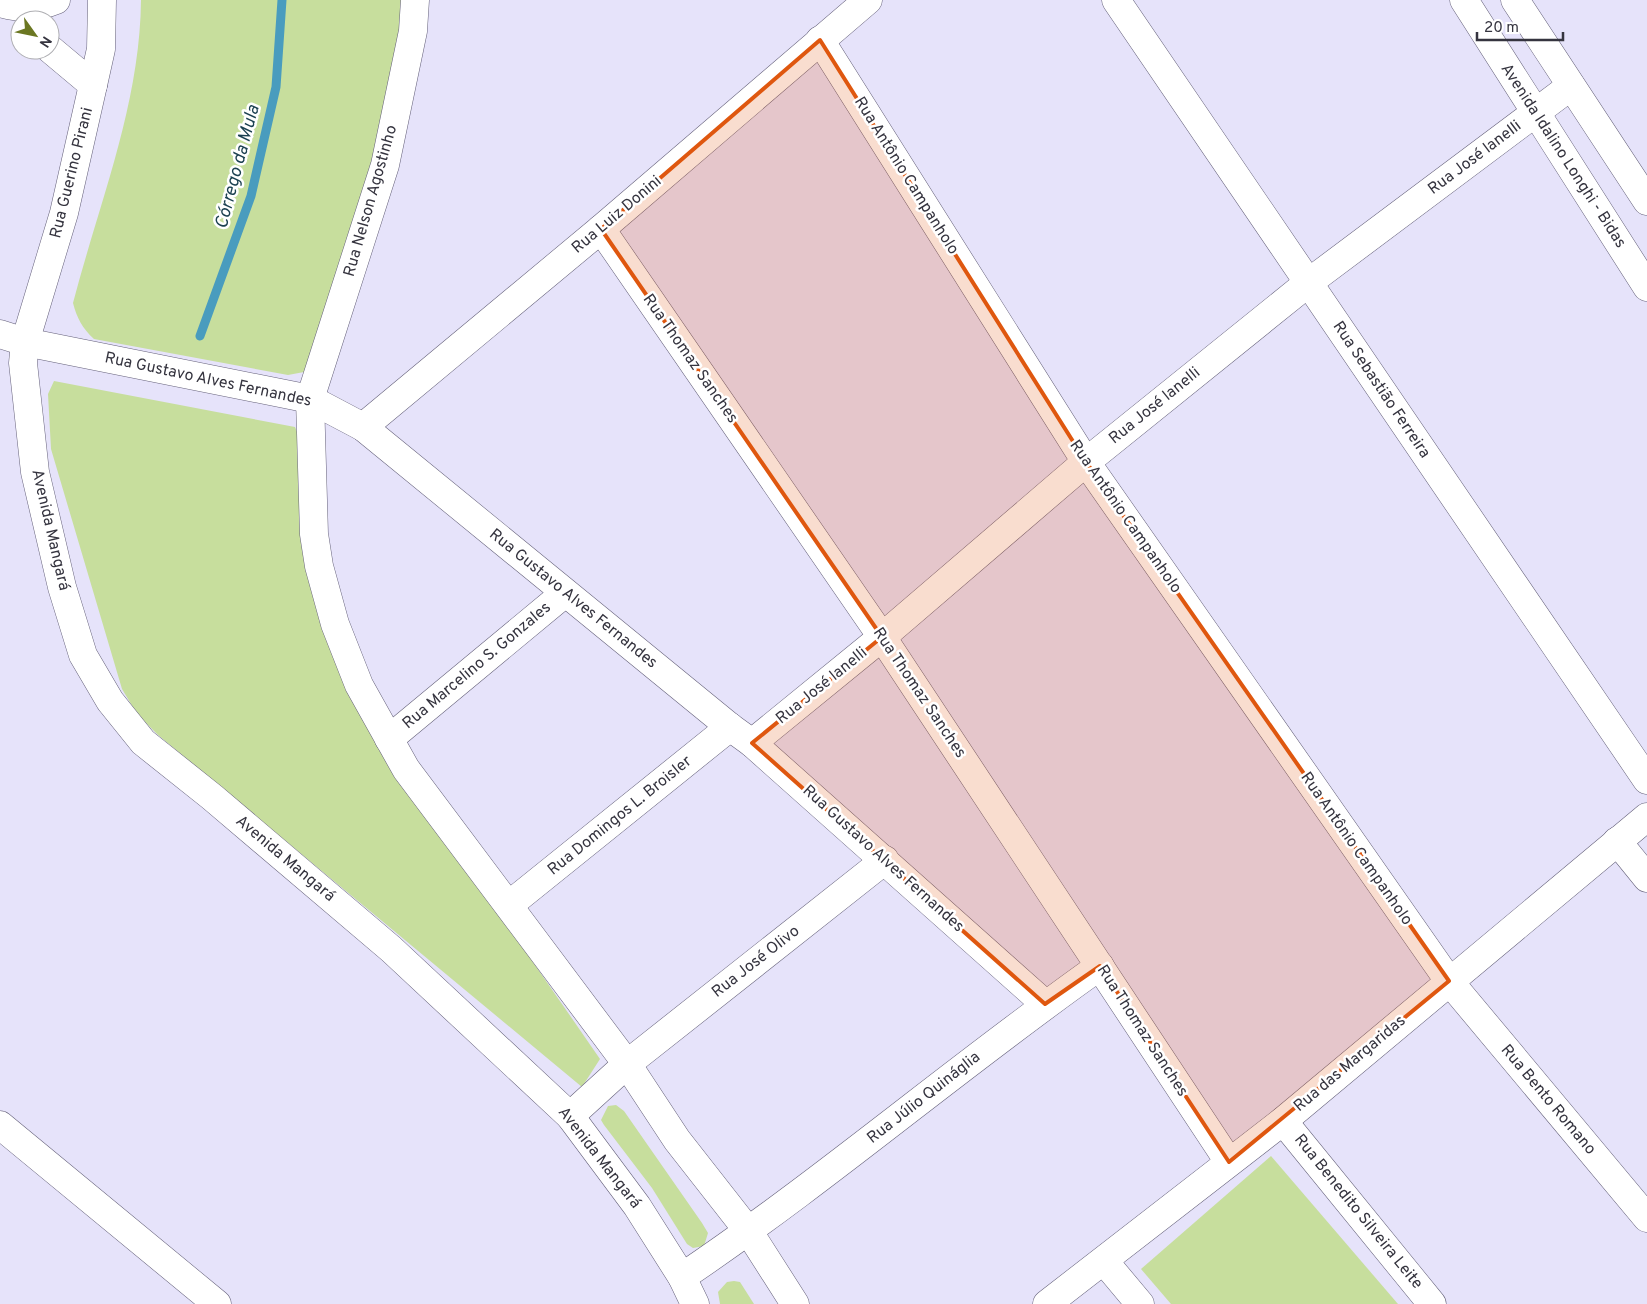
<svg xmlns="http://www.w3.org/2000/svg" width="1647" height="1304" viewBox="0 0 1647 1304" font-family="Overpass,sans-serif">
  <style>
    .green { fill: #c7de9d }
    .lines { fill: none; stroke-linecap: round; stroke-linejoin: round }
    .stream { stroke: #499cbe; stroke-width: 9 }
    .minor-casing { stroke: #65617a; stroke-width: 29 }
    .minor { stroke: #fff; stroke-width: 28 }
    .marked { fill: #df570f; fill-opacity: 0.2; stroke: #df570f; stroke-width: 4; stroke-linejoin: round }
    .labels { text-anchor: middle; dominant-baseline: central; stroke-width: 5; stroke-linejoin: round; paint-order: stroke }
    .street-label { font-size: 16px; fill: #35343f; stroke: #fff }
    .water-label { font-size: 18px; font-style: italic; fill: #1c4151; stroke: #fff }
  </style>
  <rect width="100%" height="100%" fill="#e6e3fa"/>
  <g class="green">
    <path d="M141,0H407L399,75L318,360L304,372L288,375L94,339C82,328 77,318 73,303C99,203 140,105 141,0Z"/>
    <path d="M54,381L295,427L308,457L324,613L517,939L600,1059L582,1087L158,735L137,714L122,689L51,449L48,394Z"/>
    <path d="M616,1105L624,1111L702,1223L708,1233L704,1246L693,1248L687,1244L652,1188L604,1125L601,1120L608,1106Z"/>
    <path d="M1271,1156L1398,1304H1171L1141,1269Z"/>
    <path d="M734,1281L740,1282L754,1304H720L718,1292L727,1282Z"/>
  </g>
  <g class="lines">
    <path class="stream" d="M200,336L251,196L276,87L282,0"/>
    <g class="minor-casing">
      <g id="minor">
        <path d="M102,0L101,49L93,85L64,213L25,342L23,363L35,472L62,587L83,655L110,701L143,742L212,797L391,949L570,1116L637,1206L682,1277L695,1304"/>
        <path d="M415,0L413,31L385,165L310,399L314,534L319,566L335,624L359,685L406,769L627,1064L677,1140L749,1232L795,1304"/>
        <path d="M1116,0L1647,780"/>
        <path d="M1464,0L1647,287"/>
        <path d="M1515,0L1647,201"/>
        <path d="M0,3C20,9 36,8 56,0"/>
        <path d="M820,40L1086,462L1449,981L1647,1218"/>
        <path d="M50,49L93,85"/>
        <path d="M601,229L882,637L1229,1162"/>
        <path d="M0,334L25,342L310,399L363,427L730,727L752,743L1045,1004"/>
        <path d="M363,427L601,229L868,0"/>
        <path d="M389,739L565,593"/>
        <path d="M752,743L882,637L1086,462L1308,283L1571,86"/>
        <path d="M1617,841L1647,878"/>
        <path d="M509,905L730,727"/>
        <path d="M570,1116L627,1064L885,860"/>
        <path d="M1283,1121L1432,1304"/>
        <path d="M0,1125L217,1304"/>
        <path d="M1104,1261L1140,1304"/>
        <path d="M682,1277C826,1180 958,1066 1100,966"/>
        <path d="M1047,1304L1283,1121L1647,817"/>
      </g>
    </g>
    <use href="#minor" class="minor"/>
  </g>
  <path class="marked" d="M820,40L1086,462L1449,981L1229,1162L1100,966L1045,1004L752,743L882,637L601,229Z"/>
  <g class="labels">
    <g class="street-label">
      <text transform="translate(1563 156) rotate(57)">Avenida Idalino Longhi - Bidas</text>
      <text transform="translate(1475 158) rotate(-37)">Rua José Ianelli</text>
      <text transform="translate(72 173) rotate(-76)">Rua Guerino Pirani</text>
      <text transform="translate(906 176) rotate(58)">Rua Antônio Campanholo</text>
      <text transform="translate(371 201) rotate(-74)">Rua Nelson Agostinho</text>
      <text transform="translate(617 215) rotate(-40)">Rua Luiz Donini</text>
      <text transform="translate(690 359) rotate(55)">Rua Thomaz Sanches</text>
      <text transform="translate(208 380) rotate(12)">Rua Gustavo Alves Fernandes</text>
      <text transform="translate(1381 390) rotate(56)">Rua Sebastião Ferreira</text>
      <text transform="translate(1155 406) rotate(-39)">Rua José Ianelli</text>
      <text transform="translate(1125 517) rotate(55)">Rua Antônio Campanholo</text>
      <text transform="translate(50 530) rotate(77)">Avenida Mangará</text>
      <text transform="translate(573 599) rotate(39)">Rua Gustavo Alves Fernandes</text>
      <text transform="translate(477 666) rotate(-40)">Rua Marcelino S. Gonzales</text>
      <text transform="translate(822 686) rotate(-39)">Rua José Ianelli</text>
      <text transform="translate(919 693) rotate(56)">Rua Thomaz Sanches</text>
      <text transform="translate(620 816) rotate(-39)">Rua Domingos L. Broisler</text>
      <text transform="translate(1356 849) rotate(55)">Rua Antônio Campanholo</text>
      <text transform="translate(285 859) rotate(40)">Avenida Mangará</text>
      <text transform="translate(883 859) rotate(42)">Rua Gustavo Alves Fernandes</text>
      <text transform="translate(756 962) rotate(-38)">Rua José Olivo</text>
      <text transform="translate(1142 1031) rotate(57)">Rua Thomaz Sanches</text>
      <text transform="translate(1350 1064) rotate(-40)">Rua das Margaridas</text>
      <text transform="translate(924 1098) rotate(-38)">Rua Júlio Quináglia</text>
      <text transform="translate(1548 1100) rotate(50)">Rua Bento Romano</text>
      <text transform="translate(599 1158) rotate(52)">Avenida Mangará</text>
      <text transform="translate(1358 1212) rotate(51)">Rua Benedito Silveira Leite</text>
    </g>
    <g class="water-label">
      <text transform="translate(238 167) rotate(-75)">Córrego da Mula</text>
    </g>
  </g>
  <g transform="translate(35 35) rotate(123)"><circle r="24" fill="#ffffff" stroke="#aeaeb2"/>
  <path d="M0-4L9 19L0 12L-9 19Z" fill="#6b7722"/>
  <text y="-8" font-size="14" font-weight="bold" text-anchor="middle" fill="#35343f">N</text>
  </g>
  <path d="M1477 32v8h86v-8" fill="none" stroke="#35343f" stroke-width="2.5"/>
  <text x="1484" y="32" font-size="15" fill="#35343f" stroke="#ffffff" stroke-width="4" paint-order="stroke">20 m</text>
</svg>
